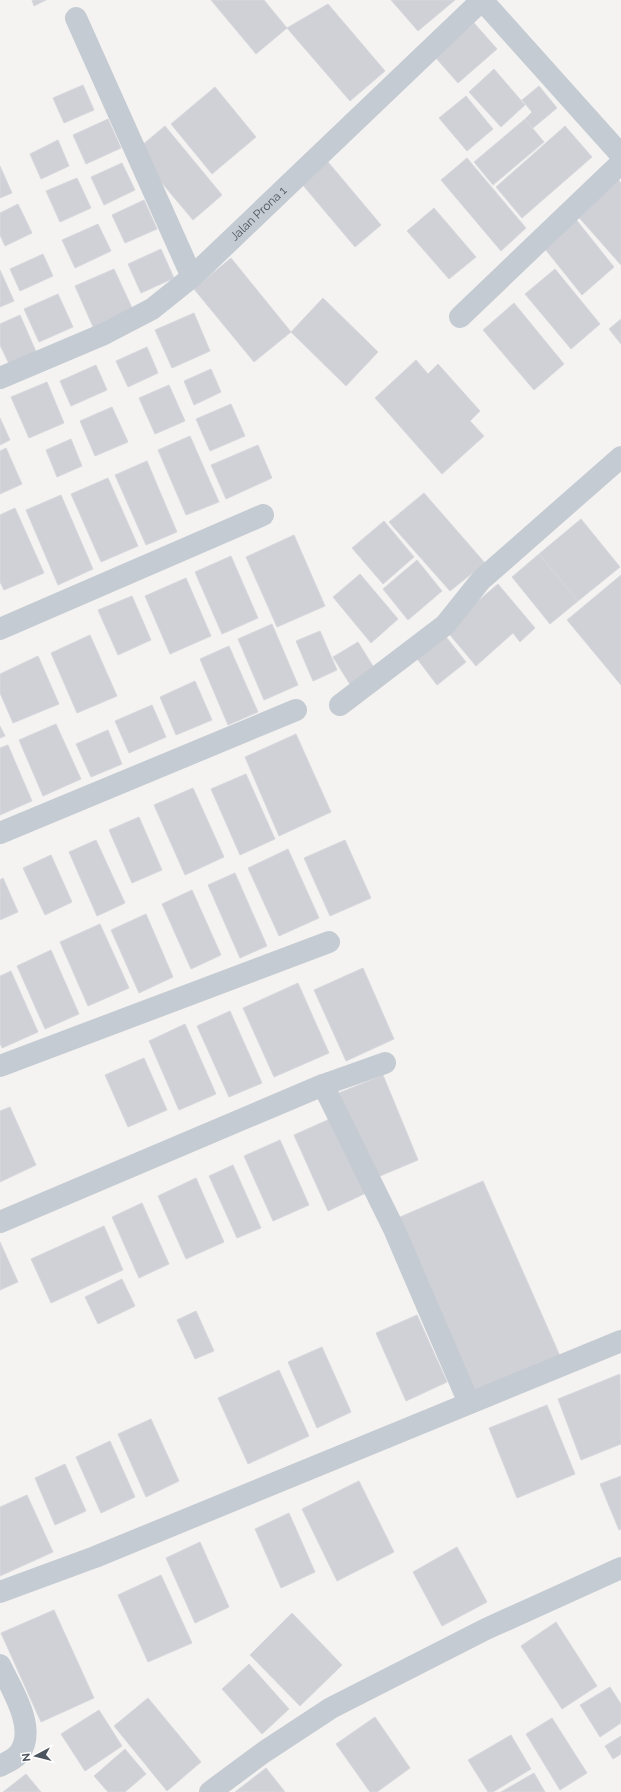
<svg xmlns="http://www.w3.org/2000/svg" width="621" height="1792" viewBox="0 0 621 1792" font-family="Raleway,sans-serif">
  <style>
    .building { fill: #d0d1d6; stroke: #d7d8dd }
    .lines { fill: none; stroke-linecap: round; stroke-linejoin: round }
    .street { stroke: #c5cbd2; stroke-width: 22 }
    .labels { text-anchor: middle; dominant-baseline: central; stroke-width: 3.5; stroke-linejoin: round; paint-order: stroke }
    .street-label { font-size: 12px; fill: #4c545e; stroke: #fff }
  </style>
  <rect width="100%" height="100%" fill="#f4f3f2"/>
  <g class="building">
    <path d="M32,0H46L34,6Z"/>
    <path d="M211,0H264L287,28L256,54Z"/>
    <path d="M391,0H455L418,31Z"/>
    <path d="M328,4L385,71L350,101L287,28Z"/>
    <path d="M474,23L497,49L458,83L435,57Z"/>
    <path d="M494,69L525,105L501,127L469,92Z"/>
    <path d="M83,85L94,110L64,123L53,98Z"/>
    <path d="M539,86L557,108L533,128L525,119L532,112L522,100Z"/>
    <path d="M215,87L256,137L212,174L171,124Z"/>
    <path d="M466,96L493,129L467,151L439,118Z"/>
    <path d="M108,119L121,148L86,164L73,135Z"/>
    <path d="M525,119L544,142L493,185L474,162Z"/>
    <path d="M165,126L222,195L193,220L135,151Z"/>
    <path d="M565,126L592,157L522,218L496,187Z"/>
    <path d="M58,140L69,166L41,179L30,154Z"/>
    <path d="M467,158L526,228L501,251L441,180Z"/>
    <path d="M328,162L381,225L355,247L302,184Z"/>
    <path d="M122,163L135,190L104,205L91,177Z"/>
    <path d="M0,166L12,193L0,198Z"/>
    <path d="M616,177L621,183V265L575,213Z"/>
    <path d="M77,178L91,208L60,222L46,191Z"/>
    <path d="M144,200L157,229L125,243L112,215Z"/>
    <path d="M18,204L32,233L5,246L0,235V213Z"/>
    <path d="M434,208L476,257L449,279L407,231Z"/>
    <path d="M574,217L614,267L582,295L541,244Z"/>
    <path d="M98,224L111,251L75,268L62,240Z"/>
    <path d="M161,249L174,278L141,293L128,264Z"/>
    <path d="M43,254L53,276L20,291L10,269Z"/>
    <path d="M231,258L291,332L254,362L194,289Z"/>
    <path d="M114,269L133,310L94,329L75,286Z"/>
    <path d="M555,269L600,324L571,349L525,294Z"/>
    <path d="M0,270L14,301L0,307Z"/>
    <path d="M58,294L73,327L39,342L24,309Z"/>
    <path d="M323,298L378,352L346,386L291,332Z"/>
    <path d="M514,303L564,364L534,390L483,330Z"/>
    <path d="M194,313L210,351L172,368L155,330Z"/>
    <path d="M20,315L37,354L10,366L0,345V324Z"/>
    <path d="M621,319V344L609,329Z"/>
    <path d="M147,347L158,373L128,387L116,361Z"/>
    <path d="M416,360L428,374L438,364L480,411L470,421L484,436L442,474L375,398Z"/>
    <path d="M96,365L107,390L71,406L60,381Z"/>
    <path d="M211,369L221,392L194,405L184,381Z"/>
    <path d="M47,382L64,423L29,438L11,397Z"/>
    <path d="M169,385L185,421L155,434L139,398Z"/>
    <path d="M231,404L245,436L210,451L196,419Z"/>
    <path d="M112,407L128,442L95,456L80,421Z"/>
    <path d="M0,418L10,440L0,445Z"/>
    <path d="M190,436L219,502L186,515L158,450Z"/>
    <path d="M71,439L82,466L57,477L46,450Z"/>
    <path d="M258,445L272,478L226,499L211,465Z"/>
    <path d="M6,448L22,484L0,494V451Z"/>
    <path d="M147,461L177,532L146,545L115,475Z"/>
    <path d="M108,478L138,546L101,562L71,494Z"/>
    <path d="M424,493L485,563L450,591L389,522Z"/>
    <path d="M61,495L93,569L58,585L26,510Z"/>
    <path d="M15,508L44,573L4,590L0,582V515Z"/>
    <path d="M581,519L620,567L578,601L539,554Z"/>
    <path d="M384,521L414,557L383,584L352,548Z"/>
    <path d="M294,535L325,606L277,627L246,557Z"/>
    <path d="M539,554L578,601L550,624L512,577Z"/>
    <path d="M231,556L258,618L222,634L195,572Z"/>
    <path d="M417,560L442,591L408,620L383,589Z"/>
    <path d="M360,574L398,619L371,643L333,597Z"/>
    <path d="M621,575V685L567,620Z"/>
    <path d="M186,578L211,636L170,654L145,596Z"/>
    <path d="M498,584L535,628L520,642L513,633L476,666L445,629Z"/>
    <path d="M132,596L151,640L118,655L98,610Z"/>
    <path d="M272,624L298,685L264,700L238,639Z"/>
    <path d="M320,631L337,670L313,681L296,641Z"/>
    <path d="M443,633L466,662L437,685L415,656Z"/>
    <path d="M90,635L117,696L77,713L51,653Z"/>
    <path d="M358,642L376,671L351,686L333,657Z"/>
    <path d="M229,646L258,712L228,725L200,659Z"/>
    <path d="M38,656L59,704L13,723L0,693V674Z"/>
    <path d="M195,681L212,720L176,735L160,697Z"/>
    <path d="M152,705L166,737L129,753L115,721Z"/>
    <path d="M56,724L81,779L43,796L19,740Z"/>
    <path d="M0,726L5,736L0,738Z"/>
    <path d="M108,730L122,764L91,777L76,744Z"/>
    <path d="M296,734L331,812L279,836L245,757Z"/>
    <path d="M8,745L32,801L0,815V748Z"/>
    <path d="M246,774L275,839L240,855L211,789Z"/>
    <path d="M193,788L224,857L185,875L154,805Z"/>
    <path d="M139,817L162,870L132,883L109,830Z"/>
    <path d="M96,840L125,903L97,916L69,852Z"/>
    <path d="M345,840L371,898L330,916L304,858Z"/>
    <path d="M288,849L319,918L279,936L248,868Z"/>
    <path d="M51,855L72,902L45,915L23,868Z"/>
    <path d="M235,873L267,946L240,958L208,885Z"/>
    <path d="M3,878L18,912L0,920V880Z"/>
    <path d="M192,890L221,955L191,969L162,904Z"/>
    <path d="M146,914L173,977L139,993L111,930Z"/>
    <path d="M100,924L129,988L88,1006L60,942Z"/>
    <path d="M51,950L79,1014L45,1029L17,966Z"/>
    <path d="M363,968L394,1039L346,1061L314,990Z"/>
    <path d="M11,971L38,1032L2,1048L0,1043V976Z"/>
    <path d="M298,983L329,1053L274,1077L243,1008Z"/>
    <path d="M230,1011L262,1083L229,1097L197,1026Z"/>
    <path d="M185,1024L216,1094L179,1110L149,1041Z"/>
    <path d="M144,1058L167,1110L128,1127L105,1075Z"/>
    <path d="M383,1075L418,1160L373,1179L339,1093Z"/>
    <path d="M10,1107L36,1165L0,1182V1111Z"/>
    <path d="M332,1118L366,1193L328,1211L294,1135Z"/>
    <path d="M280,1140L309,1205L273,1221L244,1156Z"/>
    <path d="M233,1165L261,1228L237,1238L209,1176Z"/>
    <path d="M196,1178L224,1242L186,1259L158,1196Z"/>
    <path d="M483,1181L560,1356L468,1396L391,1221Z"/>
    <path d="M142,1203L169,1264L139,1278L112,1217Z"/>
    <path d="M104,1226L123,1270L51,1303L31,1259Z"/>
    <path d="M0,1242L18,1282L0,1290Z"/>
    <path d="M122,1279L135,1306L98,1324L85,1297Z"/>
    <path d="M196,1311L214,1351L195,1359L177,1320Z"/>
    <path d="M417,1315L447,1382L406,1401L376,1333Z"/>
    <path d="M322,1347L351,1412L317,1428L288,1362Z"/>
    <path d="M279,1370L309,1436L248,1464L218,1398Z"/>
    <path d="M620,1374L621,1444L581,1460L558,1399Z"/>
    <path d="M547,1405L575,1474L517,1498L489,1428Z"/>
    <path d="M151,1419L179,1481L146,1497L118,1434Z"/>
    <path d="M110,1441L135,1497L101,1513L76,1457Z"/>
    <path d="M65,1464L86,1511L55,1525L35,1478Z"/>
    <path d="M621,1476V1529L619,1530L600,1484Z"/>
    <path d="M359,1481L394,1552L337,1581L302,1509Z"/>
    <path d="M27,1495L53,1552L0,1576V1507Z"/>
    <path d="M289,1513L315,1572L281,1588L255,1529Z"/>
    <path d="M200,1542L229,1607L195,1623L166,1558Z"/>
    <path d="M457,1547L487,1602L442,1626L413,1572Z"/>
    <path d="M161,1575L192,1643L148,1662L118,1595Z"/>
    <path d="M54,1610L94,1698L41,1722L1,1633Z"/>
    <path d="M292,1613L342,1665L300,1706L250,1655Z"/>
    <path d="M556,1622L597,1686L562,1709L521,1646Z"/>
    <path d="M249,1664L289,1709L262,1734L222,1689Z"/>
    <path d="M610,1687L621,1704V1723L600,1737L580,1705Z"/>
    <path d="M148,1698L201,1762L167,1791L114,1726Z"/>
    <path d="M99,1710L122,1746L85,1771L61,1734Z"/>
    <path d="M375,1717L410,1768L377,1792H370L336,1744Z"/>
    <path d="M552,1718L587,1773L560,1790L526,1734Z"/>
    <path d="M511,1735L531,1769L493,1792H488L468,1760Z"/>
    <path d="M621,1736V1754L613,1759L605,1746Z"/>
    <path d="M125,1749L146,1774L125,1792H108L94,1776Z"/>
    <path d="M266,1768L285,1792H235Z"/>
    <path d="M534,1773L545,1792H501Z"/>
    <path d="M26,1774L41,1792H3Z"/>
  </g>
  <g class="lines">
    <g class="street">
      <path d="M482,0L621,155"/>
      <path d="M76,18L192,277"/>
      <path d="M460,317L621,163"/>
      <path id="s1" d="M0,378L104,334L152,309L192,277L482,0"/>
      <path d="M0,629L263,515"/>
      <path d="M340,705L445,625L481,580L621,457"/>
      <path d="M0,833L296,710"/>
      <path d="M0,1066L329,942"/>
      <path d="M323,1085L394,1229L469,1403"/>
      <path d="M0,1222L323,1085L385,1063"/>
      <path d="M0,1592L95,1557L621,1341"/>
      <path d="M0,1665C11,1688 37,1728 20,1752C16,1759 7,1762 0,1766"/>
      <path d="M210,1792L264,1752L331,1708L486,1629L621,1568"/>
    </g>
  </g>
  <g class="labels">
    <g class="street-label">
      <text stroke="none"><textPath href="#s1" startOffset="310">Jalan Prona 1</textPath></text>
    </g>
  </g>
  <g transform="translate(36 1756) rotate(263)" stroke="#ffffff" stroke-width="3" paint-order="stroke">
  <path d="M0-3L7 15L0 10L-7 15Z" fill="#4c545e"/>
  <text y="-6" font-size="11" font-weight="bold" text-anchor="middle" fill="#4c545e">N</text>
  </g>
</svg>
